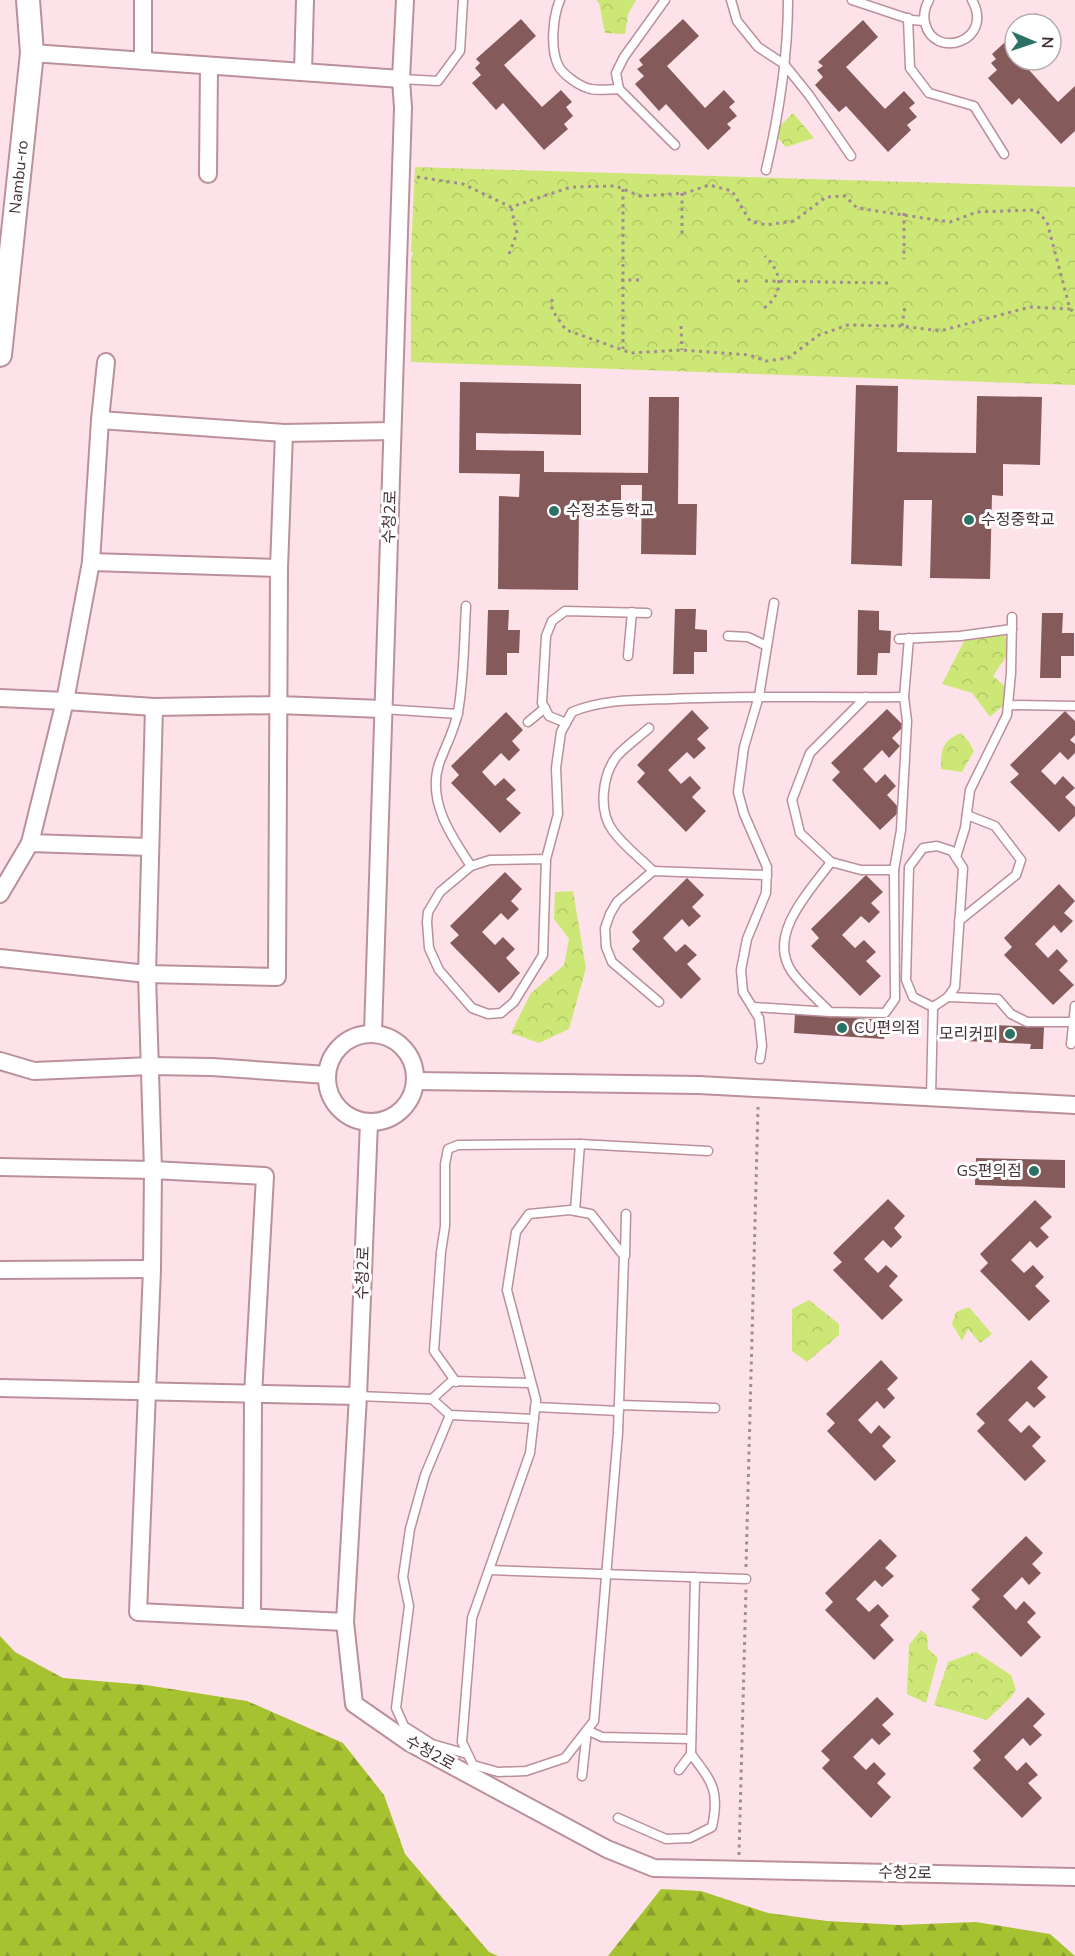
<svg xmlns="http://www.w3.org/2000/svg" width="1075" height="1956" viewBox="0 0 1075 1956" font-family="'Nunito Sans','Noto Sans KR',sans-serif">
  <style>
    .forest { fill: url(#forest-firs) }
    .park { fill: url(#park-crowns) }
    .building { fill: #845b5a }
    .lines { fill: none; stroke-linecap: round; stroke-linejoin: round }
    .lane-casing { stroke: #ba909b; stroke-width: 11 }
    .street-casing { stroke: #ba909b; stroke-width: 20 }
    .secondary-casing { stroke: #ba909b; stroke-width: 26 }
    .path { stroke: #a28b92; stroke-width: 3; stroke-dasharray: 3 4.5; stroke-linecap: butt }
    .lane { stroke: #fff; stroke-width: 8 }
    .street { stroke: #fff; stroke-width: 16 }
    .secondary { stroke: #fff; stroke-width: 22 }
    .poi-dot { fill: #2b7165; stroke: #fff; stroke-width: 2 }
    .labels { text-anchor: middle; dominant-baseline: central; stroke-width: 6; stroke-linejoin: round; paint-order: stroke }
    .street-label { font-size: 16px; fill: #443237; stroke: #fff }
    .poi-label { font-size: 16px; fill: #443237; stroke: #fff; text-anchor: start }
  </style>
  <defs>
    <pattern id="forest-firs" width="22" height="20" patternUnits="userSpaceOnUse" patternTransform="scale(1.5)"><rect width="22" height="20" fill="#a6c230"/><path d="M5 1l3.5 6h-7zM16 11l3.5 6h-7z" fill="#899e2a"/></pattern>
    <pattern id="park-crowns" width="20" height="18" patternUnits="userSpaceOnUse" patternTransform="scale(1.5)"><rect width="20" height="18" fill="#cde776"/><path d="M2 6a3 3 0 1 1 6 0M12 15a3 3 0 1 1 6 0" fill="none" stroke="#b1c767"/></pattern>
  </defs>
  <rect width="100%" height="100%" fill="#fee2ea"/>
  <g class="forest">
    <path d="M0,1636L15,1652L63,1678L146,1685L247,1701L343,1743L384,1795L405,1854L489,1952L498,1956H0Z"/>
    <path d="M661,1889L701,1891L768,1913L827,1921L899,1925L976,1922L1050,1934L1075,1956H608Z"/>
  </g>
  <g class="park">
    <path d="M596,0H636L628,14L625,34L605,33L599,3Z"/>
    <path d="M793,113L814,138L786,147L773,133Z"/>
    <path d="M415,167L1075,187V385L411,362V258L413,253L411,251Z"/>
    <path d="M998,626L1012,648L993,676L1015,695L990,717L972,693L942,684L966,637Z"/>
    <path d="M961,733L969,742L974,751L962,772L941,769C941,749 942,741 961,733Z"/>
    <path d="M573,891L586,968L569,1029L539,1043L511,1033L531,993L564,965L569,939L554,919L555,892Z"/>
    <path d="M809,1300L839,1324V1335L807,1362L792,1351V1309Z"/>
    <path d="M969,1307L992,1334L980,1343L968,1329L962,1341L952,1324L956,1312Z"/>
    <path d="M921,1630L927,1635L928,1649L938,1658L926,1703L907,1694L909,1645Z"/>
    <path d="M976,1652L1011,1675L1016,1690L1010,1698L987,1720L934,1705L948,1662Z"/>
  </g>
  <g class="building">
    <path d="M1036,13L1046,24H1025Z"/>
    <path d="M521,19L536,36L504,65L542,107L561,90L572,102L566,107L573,116L564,124L568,129L544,150L503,103L496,110L472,83L481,75L475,68L480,63L476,59Z"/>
    <path d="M683,19L699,36L667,66L705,108L724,90L735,102L729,107L737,116L727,124L731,128L708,150L666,104L659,111L635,84L644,76L637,69L643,65L639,60Z"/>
    <path d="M863,20L878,37L846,67L885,109L904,91L915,103L909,108L917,117L907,125L911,130L888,152L846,106L839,112L815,85L823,77L817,70L823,66L818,62Z"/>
    <path d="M1015,33V60H1020L1058,102L1075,86V131L1061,144L1019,98L1012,105L988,78L997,70L991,63L996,59L992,54Z"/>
    <path d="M460,382L581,384V435L476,433V450L544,451V472L648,473L649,397H679L678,504H697L696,555L641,554L642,485H621V510L579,509L578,590L498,589L499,496L519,497L520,474L459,473Z"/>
    <path d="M856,385L898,386L897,452L976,453L977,396L1042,397L1040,465L1003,464V496L992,495L990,579L930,578L932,500H904L902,566L851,564Z"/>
    <path d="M675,609H696L695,629L707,630V652H694V674H673Z"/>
    <path d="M488,610H509L508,630H520L519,653H507V675H486Z"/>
    <path d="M858,610L879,611V630L891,631L890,653H878L877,675H857Z"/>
    <path d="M1042,613H1063L1062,633H1074V656H1061V678H1040Z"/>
    <path d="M887,709L904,726L892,738L900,746L889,758L882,750L863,769L876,783L885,774L896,786L887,795L901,810L880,830L832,780L840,772L831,763Z"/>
    <path d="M692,710L709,728L697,739L706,748L694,759L687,752L668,770L681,784L690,776L701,788L692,797L706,811L686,832L637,782L645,773L637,765Z"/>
    <path d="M1065,711L1075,721V735L1070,740L1075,744V753L1068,760L1060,752L1041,771L1055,785L1063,776L1075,788L1065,797L1075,807V816L1059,832L1010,782L1019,774L1010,765Z"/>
    <path d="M506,712L523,730L512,741L520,750L509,761L501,753L482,772L495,786L504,778L516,790L506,799L521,813L500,833L451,783L459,775L451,766Z"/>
    <path d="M505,872L522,889L511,901L519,909L508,920L501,913L482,932L495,945L503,937L515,949L506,958L520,973L499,993L450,943L459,935L450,926Z"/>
    <path d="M866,875L883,892L871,903L880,912L869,923L861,916L842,935L855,948L864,940L876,952L866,961L881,976L860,996L811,946L819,938L811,929Z"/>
    <path d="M687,878L704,895L692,907L701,916L689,927L682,919L663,938L676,952L685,944L697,955L687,964L701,979L681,999L632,949L640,941L632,932Z"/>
    <path d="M1059,884L1075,901L1064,913L1073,921L1061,933L1054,925L1035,944L1048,958L1057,949L1068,961L1059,970L1074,985L1053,1005L1004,955L1012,947L1004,938Z"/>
    <path d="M795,1014L898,1021V1029L885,1028L884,1039L794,1033Z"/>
    <path d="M965,1024L1044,1027L1043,1049H1030L1031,1044L964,1041Z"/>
    <path d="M976,1158L1065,1160V1188L975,1185Z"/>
    <path d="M888,1199L905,1216L894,1228L902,1237L891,1248L883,1240L864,1259L878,1273L886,1265L898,1276L889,1286L903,1300L882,1320L833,1270L842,1262L833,1253Z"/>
    <path d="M1035,1200L1052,1217L1040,1228L1049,1237L1037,1248L1030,1241L1011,1260L1024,1273L1033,1265L1044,1277L1035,1286L1050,1301L1029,1321L980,1271L988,1263L980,1254Z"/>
    <path d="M881,1360L898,1378L887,1389L895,1398L884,1409L877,1401L858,1420L871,1434L879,1425L891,1437L882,1446L896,1461L875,1481L827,1431L835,1423L826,1414Z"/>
    <path d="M1031,1360L1048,1377L1037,1388L1046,1397L1034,1408L1027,1401L1008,1420L1021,1433L1029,1425L1041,1437L1032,1446L1046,1461L1025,1481L977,1431L985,1423L976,1414Z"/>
    <path d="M1026,1536L1043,1553L1032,1564L1041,1573L1029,1585L1022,1577L1003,1596L1016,1610L1024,1601L1036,1613L1027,1622L1041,1637L1021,1657L972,1607L980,1599L971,1590Z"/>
    <path d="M880,1539L897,1556L885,1568L894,1576L882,1587L875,1580L856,1599L869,1612L878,1604L889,1616L880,1625L894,1640L874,1660L825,1610L833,1602L825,1593Z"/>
    <path d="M877,1697L894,1714L882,1725L891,1734L879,1745L872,1738L853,1757L866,1770L874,1762L886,1774L877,1783L891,1797L871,1818L822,1768L830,1760L821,1751Z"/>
    <path d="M1028,1697L1045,1714L1033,1726L1042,1735L1030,1746L1023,1738L1004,1757L1017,1771L1026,1762L1038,1775L1028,1783L1042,1798L1022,1818L973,1768L981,1760L973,1751Z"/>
  </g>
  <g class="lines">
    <g class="lane-casing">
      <g id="lane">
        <path d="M560,0C553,16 550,48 558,65C562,74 580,87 591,89C599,91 610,89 619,89"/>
        <path d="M665,0L624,57L616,73L619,89L675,145"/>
        <path d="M731,0L737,21L758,47L784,64L809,95L851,156"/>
        <path d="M852,0L912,20L924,21"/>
        <path d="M929,0C925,7 923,14 925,23C934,61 995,41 972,0"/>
        <path d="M908,18L910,68L929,93L974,106L1004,154"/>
        <path d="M401,79L438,81L460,51L463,0"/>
        <path d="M766,170C779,114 788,58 788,0"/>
        <path d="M466,606C464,640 464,679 458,712C455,729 445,747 439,764C427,801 451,836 471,866"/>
        <path d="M728,636L748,637L767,646"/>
        <path d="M899,639L960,636L1012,629"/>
        <path d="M628,656L632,612"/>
        <path d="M866,697L810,753L792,800L800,833L831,862L861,870H894"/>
        <path d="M1008,705L1075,706"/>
        <path d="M383,709L458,714"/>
        <path d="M528,722L545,708"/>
        <path d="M566,723L549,716L542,703L546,636L552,621L565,611L647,613"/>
        <path d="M649,728C639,737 626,746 617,756C602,775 598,811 613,831C624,846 640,858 653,871"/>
        <path d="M937,846L952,851L963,868L955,987L948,997L933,1007L913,997L906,980L909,867L923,848Z"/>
        <path d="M956,857L965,828L970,790L1007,715L1011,673L1012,617"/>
        <path d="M546,859L490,860L471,866L440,892L428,912L427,922L429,948L439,970L472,1008L488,1014L501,1013L514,1002L543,955L546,859L558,814L556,768L561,732L572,712C603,699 638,700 671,699C748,695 826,698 904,697"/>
        <path d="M959,921L1016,875L1021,860L995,826L967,815"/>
        <path d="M948,997L998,999L1011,1014L1027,1022H1074"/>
        <path d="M659,1002L612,962L606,947L605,928L610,914L617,902L653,871L767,875"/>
        <path d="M754,1007L830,1012L885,1013L895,999L894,870L901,830L907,721L904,697L909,638"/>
        <path d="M830,1012C817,999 802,986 792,972C766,935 810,891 831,862"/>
        <path d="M1071,1044L1075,1006"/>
        <path d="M760,1059L762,1046L759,1018L743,992L741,970L747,939L766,893L767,867L744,814L738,792L744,747L759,696L774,603"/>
        <path d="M931,1097L933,1007"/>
        <path d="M570,1210L591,1214L624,1256L618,1433L594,1721L565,1758L526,1771L498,1772L473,1765L462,1742L472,1618L530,1453L536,1400L507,1290L516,1232L529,1214Z"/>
        <path d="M575,1211L580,1144"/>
        <path d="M625,1256L626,1214"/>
        <path d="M456,1382L434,1351L441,1252L445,1226V1164L448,1149L458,1145L580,1144L708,1151"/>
        <path d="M358,1396L432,1399L450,1415L534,1419"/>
        <path d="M432,1399L452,1381L531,1383"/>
        <path d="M619,1405L715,1408"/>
        <path d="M535,1407L619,1411"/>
        <path d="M450,1415L425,1475L410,1529L403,1577L409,1606L396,1708L404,1726L432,1744L467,1754"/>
        <path d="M489,1570L746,1579"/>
        <path d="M679,1770L691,1754L695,1577"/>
        <path d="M582,1776L587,1730L602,1737L691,1739"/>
        <path d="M618,1818L666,1839L690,1838L712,1827C720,1790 712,1782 691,1754"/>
      </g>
    </g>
    <g class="street-casing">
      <g id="street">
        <path d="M32,53L401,79"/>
        <path d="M143,61V0"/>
        <path d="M303,72L305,0"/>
        <path d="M208,174L209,66"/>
        <path d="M100,420L284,433L392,431"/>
        <path d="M91,562L279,568"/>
        <path d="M0,698L65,701L154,707L278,705L383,709"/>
        <path d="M154,707L147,974L153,1170L152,1269L138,1612L345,1622"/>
        <path d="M30,843L149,847"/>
        <path d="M0,894L30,843L65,701L91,562L100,420L106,362"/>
        <path d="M0,958L147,974L277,977L279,568L284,433"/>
        <path d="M373,1033L403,108L401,79L405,0"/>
        <circle cx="371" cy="1078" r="44"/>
        <path d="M0,1061L34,1071L151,1066L212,1067L327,1075"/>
        <path d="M415,1081L699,1085L1075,1105"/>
        <path d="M369,1122L358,1396L345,1622L354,1704L410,1743L607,1849L654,1868L1075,1877"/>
        <path d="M0,1167L153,1170L265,1176L253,1395L252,1617"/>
        <path d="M0,1270L152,1269"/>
        <path d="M0,1388L358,1396"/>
      </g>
    </g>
    <g class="secondary-casing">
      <path id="secondary" d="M0,355L32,53L28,0"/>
    </g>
    <g class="path">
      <path d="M417,177L463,184L511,207L571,187L616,186L640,196L686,193L709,185L732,191L750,221L766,225L794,221L826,197L845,196L857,208L950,222L977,212L1036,210L1047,222L1070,309L1075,313"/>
      <path d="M623,189V349"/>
      <path d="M682,193V235"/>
      <path d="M904,213V259"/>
      <path d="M509,254L517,233L511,207"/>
      <path d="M621,280H643"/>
      <path d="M737,281H749"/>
      <path d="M765,281L888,283"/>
      <path d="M552,299V310L566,330L631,353L682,350L749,355L766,361L788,358L819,335L848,325L902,326L940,331L1030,307L1070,309"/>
      <path d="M764,308C785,293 782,272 765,256"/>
      <path d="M681,326L682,350"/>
      <path d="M902,326L905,306"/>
      <path d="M746,1567L758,1107"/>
      <path d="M739,1855L746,1589"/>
    </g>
    <use href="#lane" class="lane"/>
    <use href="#street" class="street"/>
    <use href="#secondary" class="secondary"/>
  </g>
  <g class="poi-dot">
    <circle cx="554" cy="511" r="6"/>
    <circle cx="969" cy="520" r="6"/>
    <circle cx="842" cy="1028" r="6"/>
    <circle cx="1010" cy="1034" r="6"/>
    <circle cx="1034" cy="1171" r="6"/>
  </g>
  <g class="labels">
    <g class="street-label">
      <text transform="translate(19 177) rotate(-84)">Nambu-ro</text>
      <text transform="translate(390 517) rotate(-88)">수청2로</text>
      <text transform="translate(363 1273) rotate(-88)">수청2로</text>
      <text transform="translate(430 1753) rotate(29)">수청2로</text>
      <text transform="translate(905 1873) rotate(1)">수청2로</text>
    </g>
    <g class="poi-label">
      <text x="566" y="511">수정초등학교</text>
      <text x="981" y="520">수정중학교</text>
      <text x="854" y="1028">CU편의점</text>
      <text x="998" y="1034" text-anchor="end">모리커피</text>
      <text x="1022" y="1171" text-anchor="end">GS편의점</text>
    </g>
  </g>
  <g transform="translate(1033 42) rotate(92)"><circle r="28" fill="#ffffff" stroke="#b4adaf" stroke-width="1.5"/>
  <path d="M0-4.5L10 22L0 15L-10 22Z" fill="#2b7165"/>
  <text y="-9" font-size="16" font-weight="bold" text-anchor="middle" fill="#443237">N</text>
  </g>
</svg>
